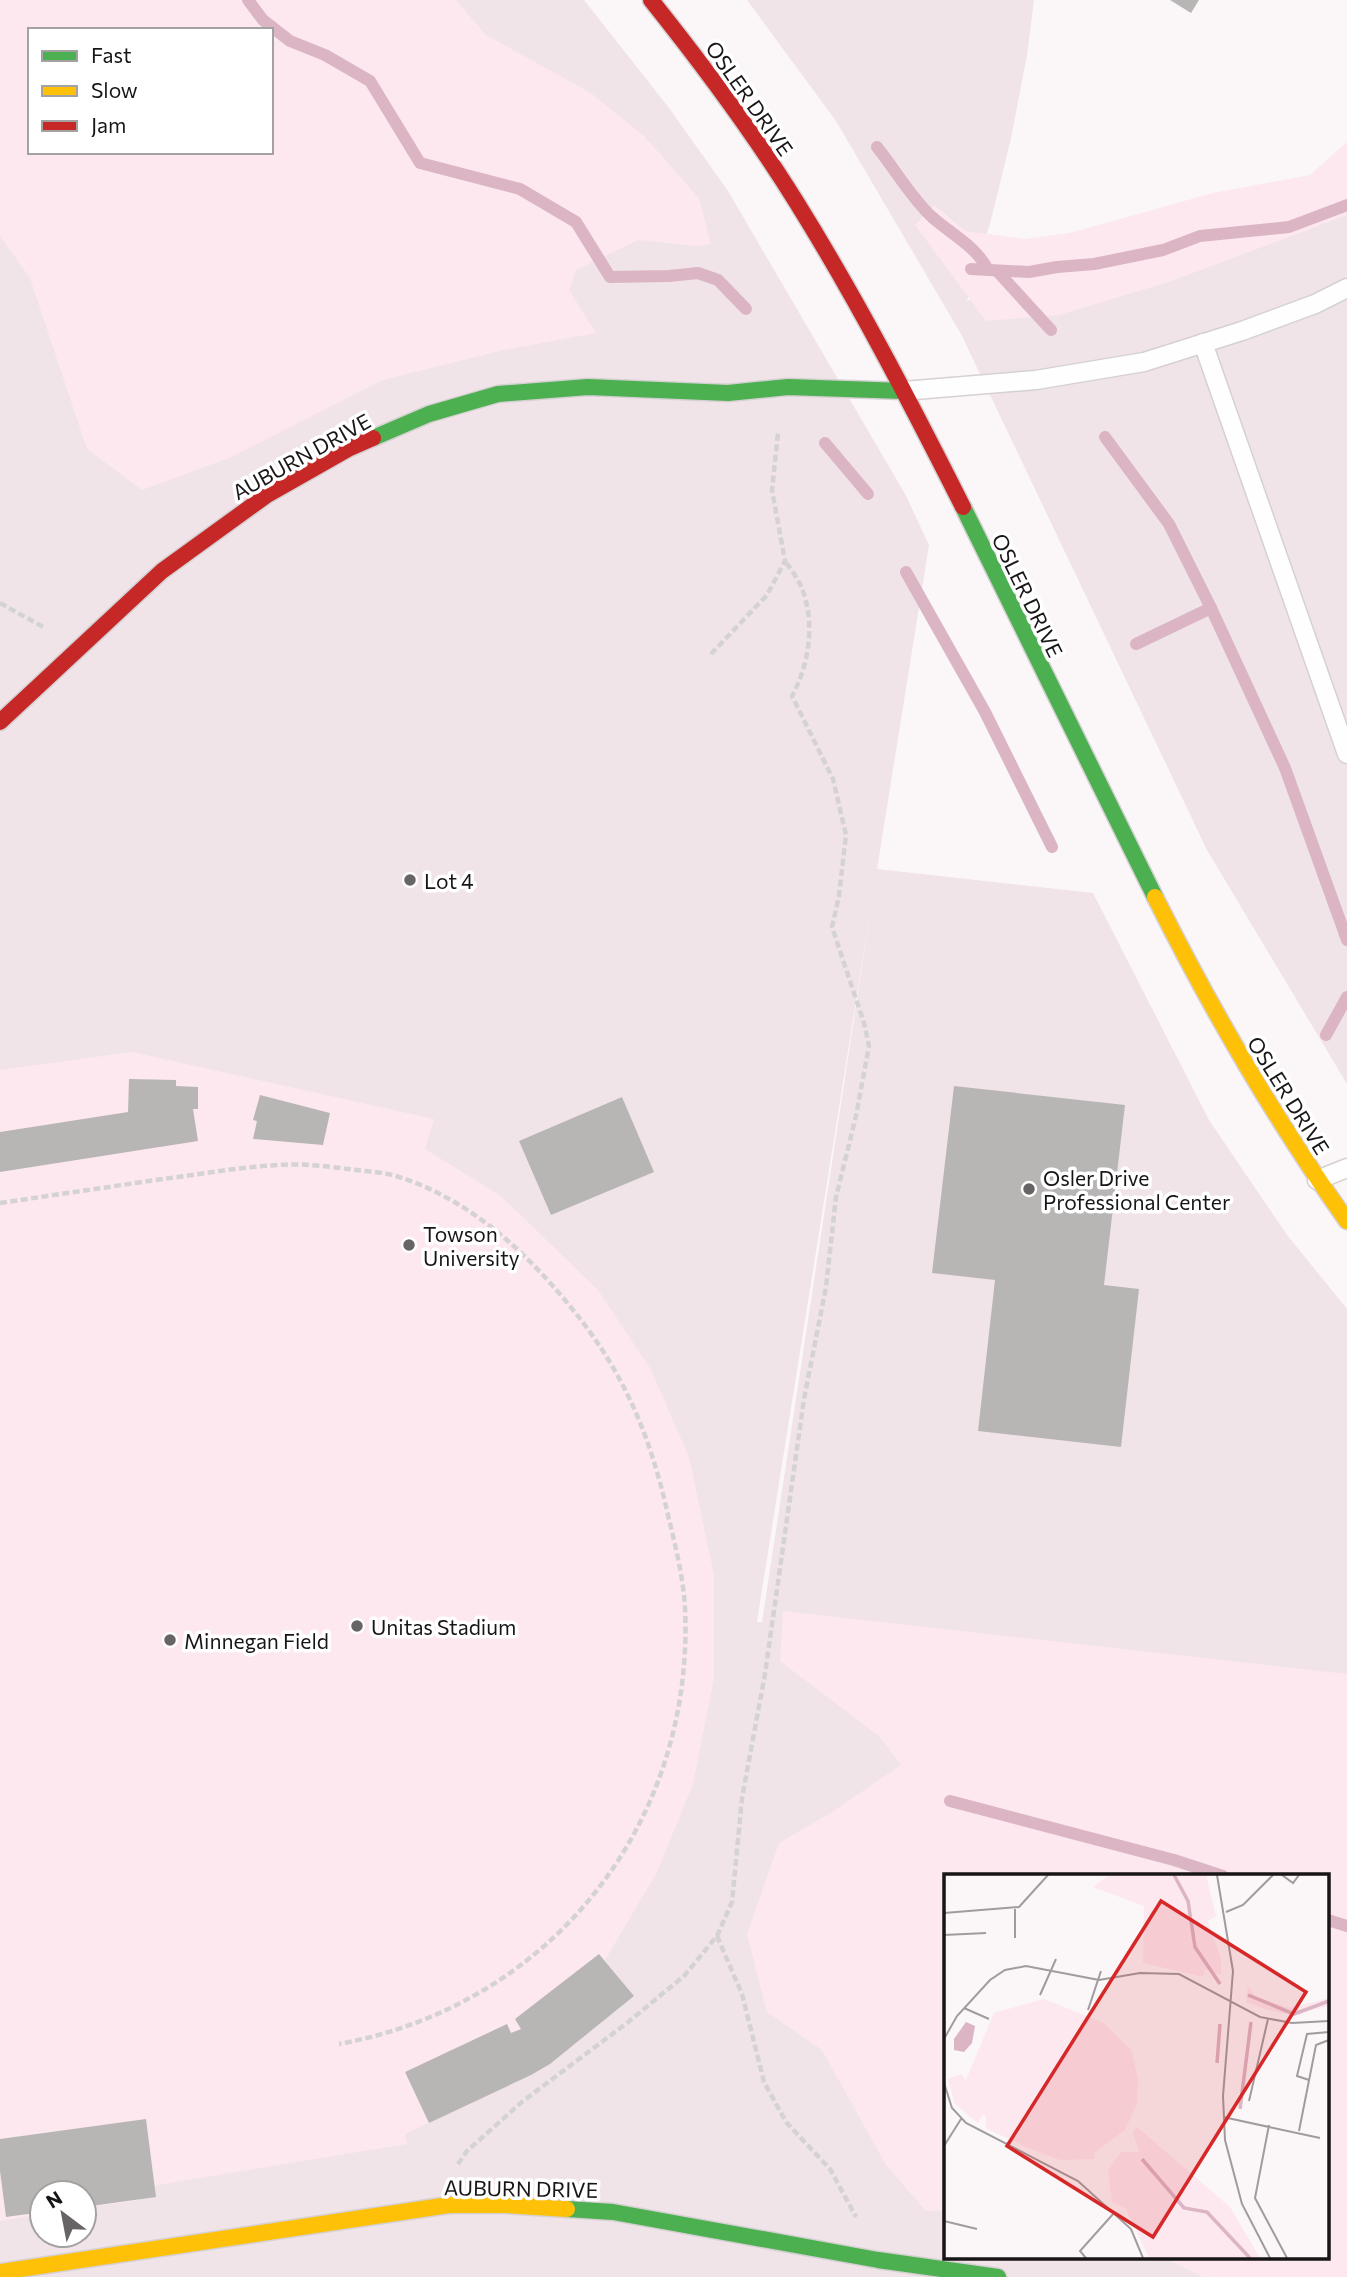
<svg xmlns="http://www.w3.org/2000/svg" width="1347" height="2277" viewBox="0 0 1347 2277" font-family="Commissioner,sans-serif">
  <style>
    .built { fill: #f0e4e8; fill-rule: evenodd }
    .green { fill: #fde8f0; fill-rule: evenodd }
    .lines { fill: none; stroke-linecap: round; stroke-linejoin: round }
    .stream { stroke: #dbb5c4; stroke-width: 12 }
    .building { fill: #b8b6b5 }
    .lane-casing { stroke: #d5d1d3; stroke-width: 21 }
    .fast-casing { stroke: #d5d1d3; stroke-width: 19 }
    .slow-casing { stroke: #d5d1d3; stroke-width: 19 }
    .jam-casing { stroke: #d5d1d3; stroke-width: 19 }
    .path { stroke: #d4d2d3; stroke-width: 4.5; stroke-dasharray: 7 3.5; stroke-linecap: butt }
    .lane { stroke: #fefefe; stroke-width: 18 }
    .fast { stroke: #4caf50; stroke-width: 16 }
    .slow { stroke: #ffc107; stroke-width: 16 }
    .jam { stroke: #c62828; stroke-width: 16 }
    .poi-dot { fill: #676465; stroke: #fff; stroke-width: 2.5 }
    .labels { text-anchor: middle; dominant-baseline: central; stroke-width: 7; stroke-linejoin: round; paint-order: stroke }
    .street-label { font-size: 21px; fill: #181516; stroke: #fff }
    .poi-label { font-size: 21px; fill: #181516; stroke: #fff; text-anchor: start }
    .inset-river { fill: none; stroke: #dbb5c4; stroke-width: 3.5 }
    .inset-road { fill: none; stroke: #a09c9e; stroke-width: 2 }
    .view { fill: #d62828; fill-opacity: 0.15; stroke: #d62828; stroke-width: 3.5 }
    .inset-edge { fill: none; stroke: #181516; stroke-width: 3.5 }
  </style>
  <rect width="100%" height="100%" fill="#fbf6f8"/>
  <g class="built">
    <path d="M0,0H584L669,108L728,191L905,494L929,545L877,869L1093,893L1209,1120L1287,1235L1347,1309V2277H0ZM30,30H271V152H30ZM871,907L762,1622H758L757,1621ZM946,1876H1328V2258H946ZM42,2193H84V2235H42Z"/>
    <path d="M747,0H1034L1027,55L1011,138L991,220L967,301L1332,198L1347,184V1084L1207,850L961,334L836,121Z"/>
  </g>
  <g class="green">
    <path d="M0,0H456L486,35L591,93L644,136L699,198L711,244L697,246L638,240L576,270L569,290L596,333L504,350L383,380L229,458L142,490L87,449L30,278L0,236ZM30,30H271V152H30Z"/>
    <path d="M1347,142V215L1169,282L1059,315L986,321L915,225L934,205L965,231L1025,239L1070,233L1213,193L1310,175Z"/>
    <path d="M132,1052L434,1119L425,1149L501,1196L598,1290L650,1368L689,1457L714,1575V1678L693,1784L657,1872L605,1960L634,1996L550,2064L531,2075L405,2134L407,2144L139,2188L141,2200L84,2208V2193H42V2214L0,2221V1070Z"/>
    <path d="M783,1611L1347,1674V2277H1203L1165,2258H1328V1876H946V2210L926,2211L886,2165L822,2050L767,2012L747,1934L779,1843L829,1814L901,1765L879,1736L780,1661Z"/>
  </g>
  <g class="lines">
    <g class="stream">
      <path d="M248,0L263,20L290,41L325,55L370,81L420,163L520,189L576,222L610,277L669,276L698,273L718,280L746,309"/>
      <path d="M877,147C894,168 912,199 932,217C951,234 976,246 988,270"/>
      <path d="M971,269L1029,272L1057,267L1094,264L1163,250L1200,236L1289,227L1347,205"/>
      <path d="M997,271L1051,330"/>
      <path d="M1105,437L1169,524L1211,608L1285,768L1347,940"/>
      <path d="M825,443L868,494"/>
      <path d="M906,572L985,712L1052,847"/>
      <path d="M1136,644L1211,608"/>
      <path d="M1326,1035L1347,997"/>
      <path d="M950,1801L1174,1860L1223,1876"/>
      <path d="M1328,1920L1347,1926"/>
    </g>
  </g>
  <g class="building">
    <path d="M1170,0H1199L1191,13Z"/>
    <path d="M129,1079L176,1080V1086L198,1087V1109H193L198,1141L0,1172V1132L128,1112Z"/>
    <path d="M954,1086L1125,1105L1104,1285L1139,1289L1121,1447L978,1431L995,1280L932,1273Z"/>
    <path d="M260,1095L330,1113L323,1145L253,1139L257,1121L253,1120Z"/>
    <path d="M622,1097L654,1172L551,1215L519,1141Z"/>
    <path d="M599,1954L634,1996L550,2064L531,2075L429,2123L405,2072L507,2024L511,2033L521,2029L515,2019Z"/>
    <path d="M146,2119L156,2197L84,2207V2193H42V2212L6,2217L0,2171V2139Z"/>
  </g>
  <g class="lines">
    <g class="lane-casing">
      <g id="lane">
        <path d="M1203,343L1347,754"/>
        <path d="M903,391L1036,380L1144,362L1242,331L1315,304L1347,288"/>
        <path d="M1317,1180L1347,1168"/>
      </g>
    </g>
    <g class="fast-casing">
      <g id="fast">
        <path d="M373,438L429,414L498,394L588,387L728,393L788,387L903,391"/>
        <path d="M963,507L1155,897"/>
        <path d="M567,2209L613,2212L878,2260L998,2277"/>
      </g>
    </g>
    <g class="slow-casing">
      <g id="slow">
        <path d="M1155,897C1211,1009 1274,1118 1347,1221"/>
        <path d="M0,2272L449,2205H505L567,2209"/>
      </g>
    </g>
    <g class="jam-casing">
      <g id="jam">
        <path d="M651,0C703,65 753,132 797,203C858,301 911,404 963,507"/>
        <path d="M0,722L162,571L267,495L348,449L373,438"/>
      </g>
    </g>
    <g class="path">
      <path d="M0,603L45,628"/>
      <path d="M711,654L767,595L785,561L772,490L778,433"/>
      <path d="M0,1203C54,1195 108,1187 163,1179C201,1174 240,1167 279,1165C305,1163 332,1167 357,1170C370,1172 384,1172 396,1176C464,1197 519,1245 564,1299C621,1366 649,1430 668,1515C675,1545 683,1575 685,1607C695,1823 552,2005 339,2044"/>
      <path d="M717,1936L742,1994L764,2082L786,2122L830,2169L856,2217"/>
      <path d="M458,2164L467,2151L523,2101L627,2023L684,1976L717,1936L732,1902L742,1798L765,1674L804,1399L826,1287L836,1197L856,1116L869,1046L864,1023L832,927L839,896L846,835L833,779L792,696C810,663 816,619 800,584C796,576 790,568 785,561"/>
    </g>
    <use href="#lane" class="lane"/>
    <use href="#fast" class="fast"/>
    <use href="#slow" class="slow"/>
    <use href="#jam" class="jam"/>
  </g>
  <g class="poi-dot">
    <circle cx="410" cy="880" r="7"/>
    <circle cx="1029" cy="1189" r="7"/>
    <circle cx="409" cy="1245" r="7"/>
    <circle cx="357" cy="1626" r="7"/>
    <circle cx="170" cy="1640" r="7"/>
  </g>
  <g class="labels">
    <g class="street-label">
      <text transform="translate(750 98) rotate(55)">OSLER DRIVE</text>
      <text transform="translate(301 456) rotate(-29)">AUBURN DRIVE</text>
      <text transform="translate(1028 595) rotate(64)">OSLER DRIVE</text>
      <text transform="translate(1289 1095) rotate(58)">OSLER DRIVE</text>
      <text transform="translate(521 2188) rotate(1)">AUBURN DRIVE</text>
    </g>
    <g class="poi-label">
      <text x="424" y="880">Lot 4</text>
      <text x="1043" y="1177">Osler Drive<tspan x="1043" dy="24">Professional Center</tspan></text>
      <text x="423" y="1233">Towson<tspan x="423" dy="24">University</tspan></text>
      <text x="371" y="1626">Unitas Stadium</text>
      <text x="184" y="1640">Minnegan Field</text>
    </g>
  </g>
  <g transform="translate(944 1874)">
    <rect width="385" height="385" fill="#fbf6f8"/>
    <path d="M165,1H262L272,42L264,47L277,85V101L261,95L259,103L199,89L200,32L149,13ZM304,112L311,122L346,134L385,124V132L348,141L324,136L302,128ZM100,125L160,149L188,177L194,206L193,230L181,256L150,279L151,285L116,286L84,274L42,254V242L38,241L34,249L11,230L4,205L17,200L22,206L50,139ZM193,253L286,333L316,384H205L182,335L168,328L164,296L177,278H195L189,259Z" fill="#fde8f0"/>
    <path d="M22,148L31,152L28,169L20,178L10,176V165Z" fill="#dbb5c4"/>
    <path class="inset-river" d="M230,1L244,27L251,73L276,110M304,121L350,140L385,127M273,189L276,150M296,235L307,148M198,285L240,334L263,338L306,384"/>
    <path class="inset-road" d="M273,1L289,97L279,222L281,266L298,330L326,384M338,1L349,9L355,1M71,35V64M282,38L299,31L329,1M0,39L75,33L104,1M0,61L42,59M96,121L112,85M20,134L45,145M144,136L157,97M0,165L13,142L46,106L61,96L82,92L155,106L196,99L235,100L316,143L348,149L385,147M365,206L353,202L363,160L385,158M0,209L8,234L22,249L134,307L187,355L199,384M305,227L324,145M279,243L376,264M325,251L311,324L343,384M355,257L372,171L385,166M0,272L17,245M0,347L33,355M142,384L136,377L170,339"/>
    <path class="view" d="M217,27L362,118L209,363L63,272Z"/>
    <rect width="385" height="385" class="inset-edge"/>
  </g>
  <rect x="28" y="28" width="245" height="126" fill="#ffffff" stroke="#a3a1a2" stroke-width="2"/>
  <rect x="42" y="51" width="35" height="10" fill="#4caf50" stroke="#a3a1a2" stroke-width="2"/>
  <text x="91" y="63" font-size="21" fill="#181516">Fast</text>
  <rect x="42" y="86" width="35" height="10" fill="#ffc107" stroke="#a3a1a2" stroke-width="2"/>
  <text x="91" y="98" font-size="21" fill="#181516">Slow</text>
  <rect x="42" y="121" width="35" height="10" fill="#c62828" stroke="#a3a1a2" stroke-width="2"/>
  <text x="91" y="133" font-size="21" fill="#181516">Jam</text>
  <g transform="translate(63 2214) rotate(328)"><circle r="33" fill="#ffffff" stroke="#a3a1a2" stroke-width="2"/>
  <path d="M0-5L12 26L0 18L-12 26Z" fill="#676465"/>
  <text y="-10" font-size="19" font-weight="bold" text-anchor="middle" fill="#181516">N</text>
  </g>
</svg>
